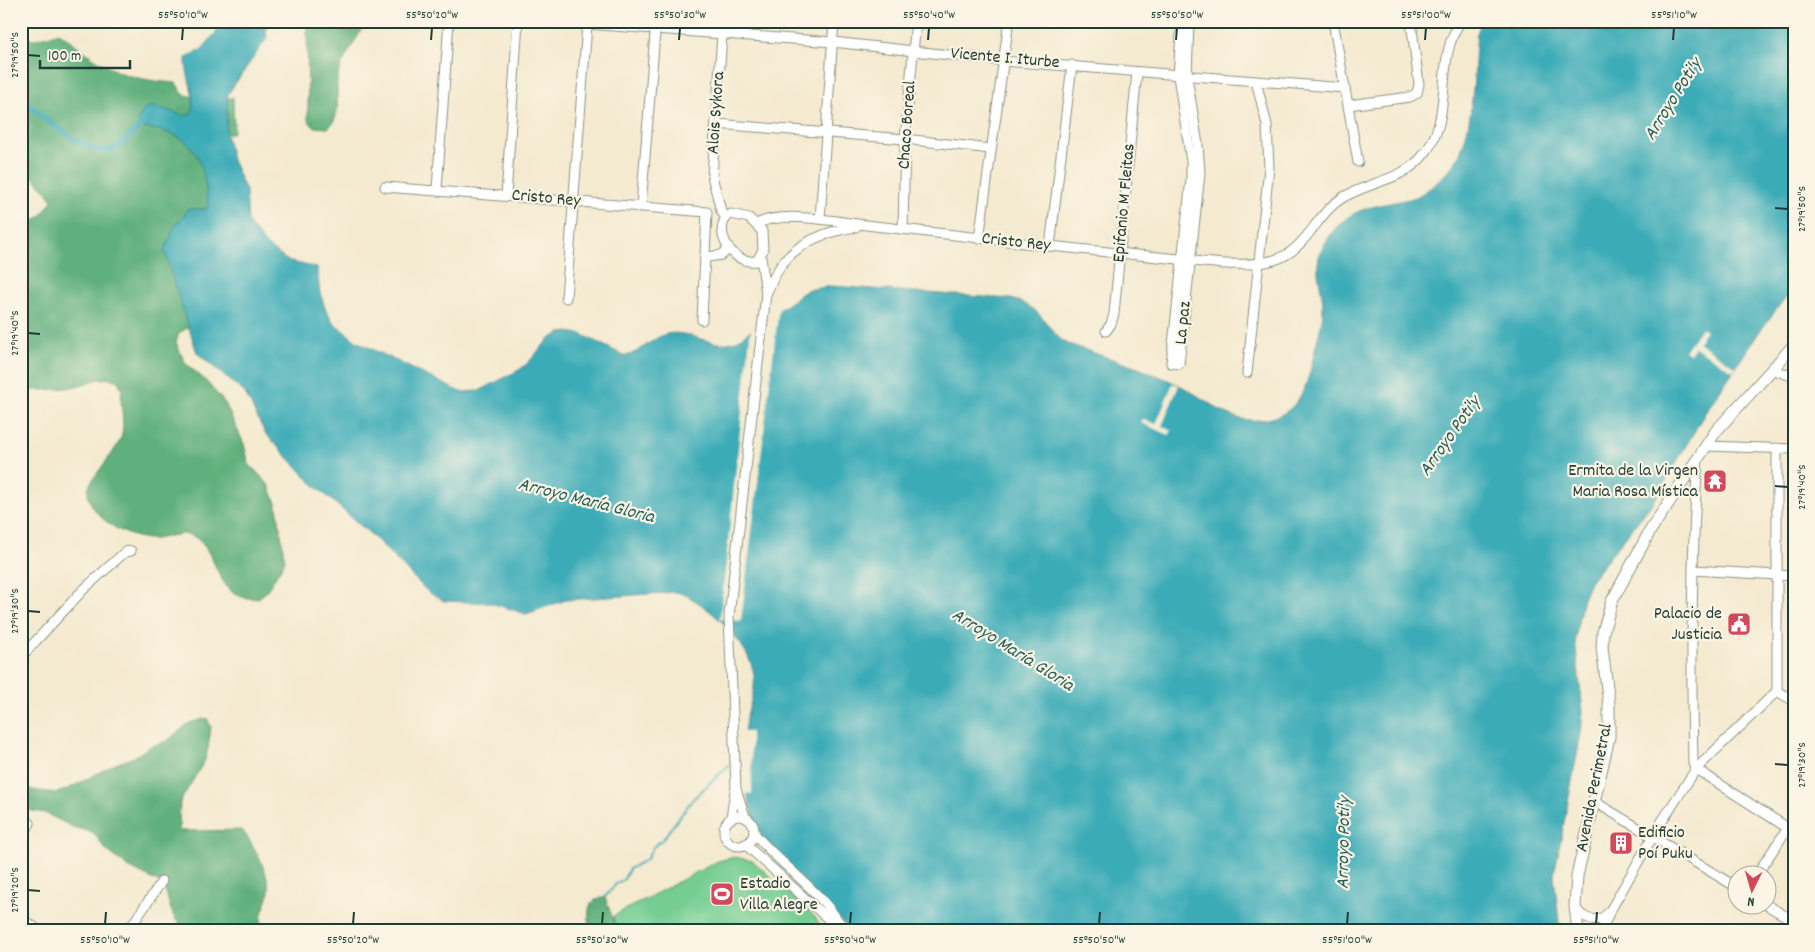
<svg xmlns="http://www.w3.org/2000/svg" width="1815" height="952" viewBox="0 0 1815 952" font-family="Dekko,sans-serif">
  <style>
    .green { fill: #75cd93; stroke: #4a8564 }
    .forest { fill: #60b07d; stroke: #407658 }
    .water { fill: #3aabb7; stroke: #2c7476 }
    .pier { fill: #f4ead0 }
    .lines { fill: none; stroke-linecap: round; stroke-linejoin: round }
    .stream { stroke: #3aabb7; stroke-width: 2 }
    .canal { stroke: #3aabb7; stroke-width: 6 }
    .minor-casing { stroke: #8a9482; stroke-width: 11 }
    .major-casing { stroke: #8a9482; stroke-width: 13 }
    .minor { stroke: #fff; stroke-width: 9 }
    .major { stroke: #fff; stroke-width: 11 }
    .ticks { fill: none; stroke: #1f3d34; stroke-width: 2 }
    .labels { text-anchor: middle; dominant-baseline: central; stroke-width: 4.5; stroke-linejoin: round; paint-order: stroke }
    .street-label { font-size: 18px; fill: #1f3d34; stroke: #fcf5e5 }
    .poi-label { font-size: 18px; fill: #1f3d34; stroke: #fcf5e5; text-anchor: end }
    .water-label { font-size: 19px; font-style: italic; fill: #275e5b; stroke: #fcf5e5 }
    .neatline { fill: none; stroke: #1f3d34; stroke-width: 2 }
    .ticks-label { font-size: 12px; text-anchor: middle; fill: #1f3d34 }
  </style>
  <rect width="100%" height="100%" fill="#fcf5e5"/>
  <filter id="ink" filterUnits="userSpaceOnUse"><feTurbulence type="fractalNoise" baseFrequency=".02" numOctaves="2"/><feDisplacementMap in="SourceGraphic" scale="10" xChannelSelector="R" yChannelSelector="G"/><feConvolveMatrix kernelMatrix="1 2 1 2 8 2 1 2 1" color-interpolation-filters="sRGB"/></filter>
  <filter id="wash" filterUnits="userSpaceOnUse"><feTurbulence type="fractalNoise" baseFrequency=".0096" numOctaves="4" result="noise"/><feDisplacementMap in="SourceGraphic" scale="20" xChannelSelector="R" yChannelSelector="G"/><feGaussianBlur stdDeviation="1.12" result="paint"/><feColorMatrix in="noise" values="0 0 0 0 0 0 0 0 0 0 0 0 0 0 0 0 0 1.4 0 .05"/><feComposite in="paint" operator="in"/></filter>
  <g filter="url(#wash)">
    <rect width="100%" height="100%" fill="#f4ead0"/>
    <path class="green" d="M735,857L753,861L814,916L824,931H617L613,916L718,861Z"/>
    <g class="forest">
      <path d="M307,21H366C358,39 339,62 337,81C336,97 342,117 328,128L314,127L308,120Z"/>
      <path d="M58,33L66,37C107,70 123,79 176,83L183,94L216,104L233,97L234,131L231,134H220L213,173L198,327L187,328L179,333L176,342L185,363L204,379L225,403L244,444L249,464L269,485L277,506L285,561L266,592L258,598C214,603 221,552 193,536C183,531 166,538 155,539C129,541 85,516 88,488C96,471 118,450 122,435C125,419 119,404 122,389L117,380C99,375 89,384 72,387C55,390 38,391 21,389V260L26,245L21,239V229L41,216L52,201L48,193L21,166V38L36,39Z"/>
      <path d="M207,718L211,727L208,748L205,760L180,802L179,831L242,830C252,842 270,875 269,890C269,905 254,916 266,931C245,931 190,937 176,920C169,910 168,894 162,884L128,867L105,849L94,833L73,827L45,813L21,809V784L33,790L56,793L66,790L113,765L134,757L149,747L167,741L189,723Z"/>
      <path d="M605,897L617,931H589C590,913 583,901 605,897Z"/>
    </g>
    <path class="water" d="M226,21H270L266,29L267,38L228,94L226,133L232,160L246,191L248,222L266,245L288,261L317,268L320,293L326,310L333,322L356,341L460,392L479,391L519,370L528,363L548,340L560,333L569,332L581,334L625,356C641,353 651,338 667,334C691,329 711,350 736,341L807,290L831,286L1011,299C1046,308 1043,328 1066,343C1104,357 1143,368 1179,385C1200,395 1220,414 1242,419C1251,421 1264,420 1272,418C1305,410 1310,372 1316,345C1319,333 1323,320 1323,308C1323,287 1312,269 1322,249C1339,216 1357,209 1390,203C1398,201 1408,200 1416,197C1432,189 1451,171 1459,155C1474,125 1474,67 1477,33L1482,21H1794V286L1758,334L1705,413L1654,501L1591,580L1583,598L1575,639L1583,712L1581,734L1554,875L1560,931H850C820,896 778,874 759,831C744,796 739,756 746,720C749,705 756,690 754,675C750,643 706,601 677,592L566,600L526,614L491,603L444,601L428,592L376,539L312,483L265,433L245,393L197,353L164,251L176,224L185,215L187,209H208C204,161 198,132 143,128L137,121L145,108L155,106L185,116L192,113C197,95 185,76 186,58L202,49Z"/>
    <g class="pier">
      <path d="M779,307L741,621L720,619L751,327Z"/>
      <path d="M1701,328L1706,331L1698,342L1736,367L1733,371L1695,347L1690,354L1685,351Z"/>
      <path d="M1173,383L1179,385L1162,426L1171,430L1169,435L1141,423L1143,419L1156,424Z"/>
      <path d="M742,732H751L752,793L745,794L741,777L740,744Z"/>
    </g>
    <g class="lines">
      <path class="stream" d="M605,897L615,885L624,879L629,869L647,859L653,847L662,840L693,799L728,766L732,765"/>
      <path class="canal" d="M21,97C36,112 93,162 115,148C128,141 133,128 148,122"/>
    </g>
  </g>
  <g filter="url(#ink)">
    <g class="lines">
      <g class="minor-casing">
        <g id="minor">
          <path d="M546,21L833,42L1003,61L1345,88"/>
          <path d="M723,21L712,176L721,211L726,218"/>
          <path d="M1182,21L1178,76L1191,161V179L1171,363L1179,364L1200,173L1198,145L1187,77L1189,21"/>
          <path d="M1333,21L1358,162"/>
          <path d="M1348,105L1410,97L1417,93L1419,84L1411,21"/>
          <path d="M716,124L905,139L991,149"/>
          <path d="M385,187L707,212L702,320"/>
          <path d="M437,189L449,21"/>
          <path d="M506,196L518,21"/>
          <path d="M641,206L656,21"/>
          <path d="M731,214L749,218L762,231L763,250L757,261C728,265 711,224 731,214Z"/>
          <path d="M820,219L834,21"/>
          <path d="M757,224C781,210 838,222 866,225C964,236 1061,248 1159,257C1193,260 1241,270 1274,260C1306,251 1316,214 1342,198C1368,182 1400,181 1421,158C1457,119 1432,61 1461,21"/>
          <path d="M903,229L905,139L916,21"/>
          <path d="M979,239L1009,21"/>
          <path d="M1050,246L1072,65"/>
          <path d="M707,257L722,255L728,249"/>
          <path d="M766,294C771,284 776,271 783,263C801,240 828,231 856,227"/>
          <path d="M566,298L587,25"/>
          <path d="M1106,331L1111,324L1114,314L1137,72"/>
          <path d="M1772,369L1794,377"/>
          <path d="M1247,373L1269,168L1267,125L1256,81"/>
          <path d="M1706,446L1794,449"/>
          <path d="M1777,448V691"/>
          <path d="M1693,570L1794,576"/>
          <path d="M21,657L82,591L125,552L131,551"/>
          <path d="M1777,691L1794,701"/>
          <path d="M1696,769L1693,763C1691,661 1691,560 1698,458"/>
          <path d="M1696,769L1794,832"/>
          <path d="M1595,802L1738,888"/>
          <circle cx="739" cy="831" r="15"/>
          <path d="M745,817L736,789L729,616L766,294L761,257"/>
          <path d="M731,818L735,791"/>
          <path d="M754,833C781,866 825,893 844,931"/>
          <path d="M21,839L30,823"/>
          <path d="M745,844L828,919L836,931"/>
          <path d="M1757,874L1794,819"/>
          <path d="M1765,904L1794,921"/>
          <path d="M1575,907C1582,919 1598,925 1608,913"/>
          <path d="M21,918L40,931"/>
          <path d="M128,931L162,881"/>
          <path d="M1601,931L1610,911L1657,829L1696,769L1777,691"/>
        </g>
      </g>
      <g class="major-casing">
        <path id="major" d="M1578,931L1575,906L1577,876L1609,737V704L1602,647L1603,632L1612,601L1650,531L1716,431L1794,345"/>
      </g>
      <use href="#minor" class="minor"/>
      <use href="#major" class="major"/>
    </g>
  </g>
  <path class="ticks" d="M182,40L183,28M431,40L432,28M679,40L680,28M928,40L929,28M1176,40L1177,28M1425,40L1426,28M1673,40L1674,28M28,55L40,56M1775,208L1788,209M28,333L40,334M1775,486L1788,487M28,611L40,612M1775,764L1788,765M28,890L40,891M105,924L106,912M353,924L354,912M602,924L603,912M850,924L851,912M1099,924L1100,912M1347,924L1348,912M1596,924L1597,912"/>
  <defs>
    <g id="temple-square" transform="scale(1.25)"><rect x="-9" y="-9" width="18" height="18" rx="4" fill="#d1495b" stroke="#fcf5e5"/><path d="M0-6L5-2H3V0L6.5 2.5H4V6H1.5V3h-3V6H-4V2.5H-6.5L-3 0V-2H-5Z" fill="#fff"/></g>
    <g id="civic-square" transform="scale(1.25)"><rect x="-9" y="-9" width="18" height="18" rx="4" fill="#d1495b" stroke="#fcf5e5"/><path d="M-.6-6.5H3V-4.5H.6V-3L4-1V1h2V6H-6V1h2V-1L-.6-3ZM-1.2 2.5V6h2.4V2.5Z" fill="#fff"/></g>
    <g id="building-square" transform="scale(1.25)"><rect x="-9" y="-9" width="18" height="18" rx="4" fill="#d1495b" stroke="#fcf5e5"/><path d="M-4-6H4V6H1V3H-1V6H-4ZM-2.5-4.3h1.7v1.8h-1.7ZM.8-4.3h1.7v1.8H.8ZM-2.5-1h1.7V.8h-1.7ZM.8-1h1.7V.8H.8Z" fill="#fff"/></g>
    <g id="stadium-square" transform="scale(1.25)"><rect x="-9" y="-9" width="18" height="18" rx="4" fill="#d1495b" stroke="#fcf5e5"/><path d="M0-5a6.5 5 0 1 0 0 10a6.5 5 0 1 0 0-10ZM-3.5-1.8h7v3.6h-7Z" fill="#fff"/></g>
  </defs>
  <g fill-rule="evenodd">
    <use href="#temple-square" x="1715" y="481"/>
    <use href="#civic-square" x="1739" y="624"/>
    <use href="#building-square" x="1621" y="843"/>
    <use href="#stadium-square" x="722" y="894"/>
  </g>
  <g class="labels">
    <g class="street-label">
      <text transform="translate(1005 59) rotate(5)">Vicente I. Iturbe</text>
      <text transform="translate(717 113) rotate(-86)">Alois Sykora</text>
      <text transform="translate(908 125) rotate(-86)">Chaco Boreal</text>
      <text transform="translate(546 199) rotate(5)">Cristo Rey</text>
      <text transform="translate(1125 203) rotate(-85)">Epifanio M Fleitas</text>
      <text transform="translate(1016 243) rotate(6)">Cristo Rey</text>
      <text transform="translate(1184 323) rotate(-84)">La paz</text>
      <text transform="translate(1595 788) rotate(-79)">Avenida Perimetral</text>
    </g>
    <g class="poi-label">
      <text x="1698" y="471">Ermita de la Virgen<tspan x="1698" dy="21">Maria Rosa Mística</tspan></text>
      <text x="1722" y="614">Palacio de<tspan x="1722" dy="21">Justicia</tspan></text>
      <text x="1638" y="833" text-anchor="start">Edificio<tspan x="1638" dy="21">Poí Puku</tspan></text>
      <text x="740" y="884" text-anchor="start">Estadio<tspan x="740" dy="21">Villa Alegre</tspan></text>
    </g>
    <g class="water-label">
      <text transform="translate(1674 100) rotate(-58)">Arroyo Poti'y</text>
      <text transform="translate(1451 437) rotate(-55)">Arroyo Poti'y</text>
      <text transform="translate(586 502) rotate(14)">Arroyo María Gloria</text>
      <text transform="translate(1012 651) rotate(32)">Arroyo María Gloria</text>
      <text transform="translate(1345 843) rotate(-89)">Arroyo Poti'y</text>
    </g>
  </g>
  <rect width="1815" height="952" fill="none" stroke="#fcf5e5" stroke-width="55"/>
  <g transform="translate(1752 890) rotate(185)"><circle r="24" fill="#fcf5e5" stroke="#a4ab9e"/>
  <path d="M0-4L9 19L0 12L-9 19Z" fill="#d1495b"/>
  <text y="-8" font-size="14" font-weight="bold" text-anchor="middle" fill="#1f3d34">N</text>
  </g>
  <path d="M40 60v8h90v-8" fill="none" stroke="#1f3d34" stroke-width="2.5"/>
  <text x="48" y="60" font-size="15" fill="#1f3d34" stroke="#fcf5e5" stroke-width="4" paint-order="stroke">100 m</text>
  <rect x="28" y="28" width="1760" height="896" class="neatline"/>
  <g class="ticks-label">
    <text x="183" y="18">55°50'10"W</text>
    <text x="432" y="18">55°50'20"W</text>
    <text x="680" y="18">55°50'30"W</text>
    <text x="929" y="18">55°50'40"W</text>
    <text x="1177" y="18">55°50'50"W</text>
    <text x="1426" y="18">55°51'00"W</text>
    <text x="1674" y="18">55°51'10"W</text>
    <text transform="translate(14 55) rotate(-90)" y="4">27°19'50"S</text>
    <text transform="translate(1801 209) rotate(-90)" y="4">27°19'50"S</text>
    <text transform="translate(14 333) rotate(-90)" y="4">27°19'40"S</text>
    <text transform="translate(1801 487) rotate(-90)" y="4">27°19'40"S</text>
    <text transform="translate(14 611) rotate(-90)" y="4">27°19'30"S</text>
    <text transform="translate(1801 765) rotate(-90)" y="4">27°19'30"S</text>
    <text transform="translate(14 890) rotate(-90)" y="4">27°19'20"S</text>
    <text x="105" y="943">55°50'10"W</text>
    <text x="353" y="943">55°50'20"W</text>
    <text x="602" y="943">55°50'30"W</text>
    <text x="850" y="943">55°50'40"W</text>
    <text x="1099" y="943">55°50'50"W</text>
    <text x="1347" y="943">55°51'00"W</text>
    <text x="1596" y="943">55°51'10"W</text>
  </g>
</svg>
